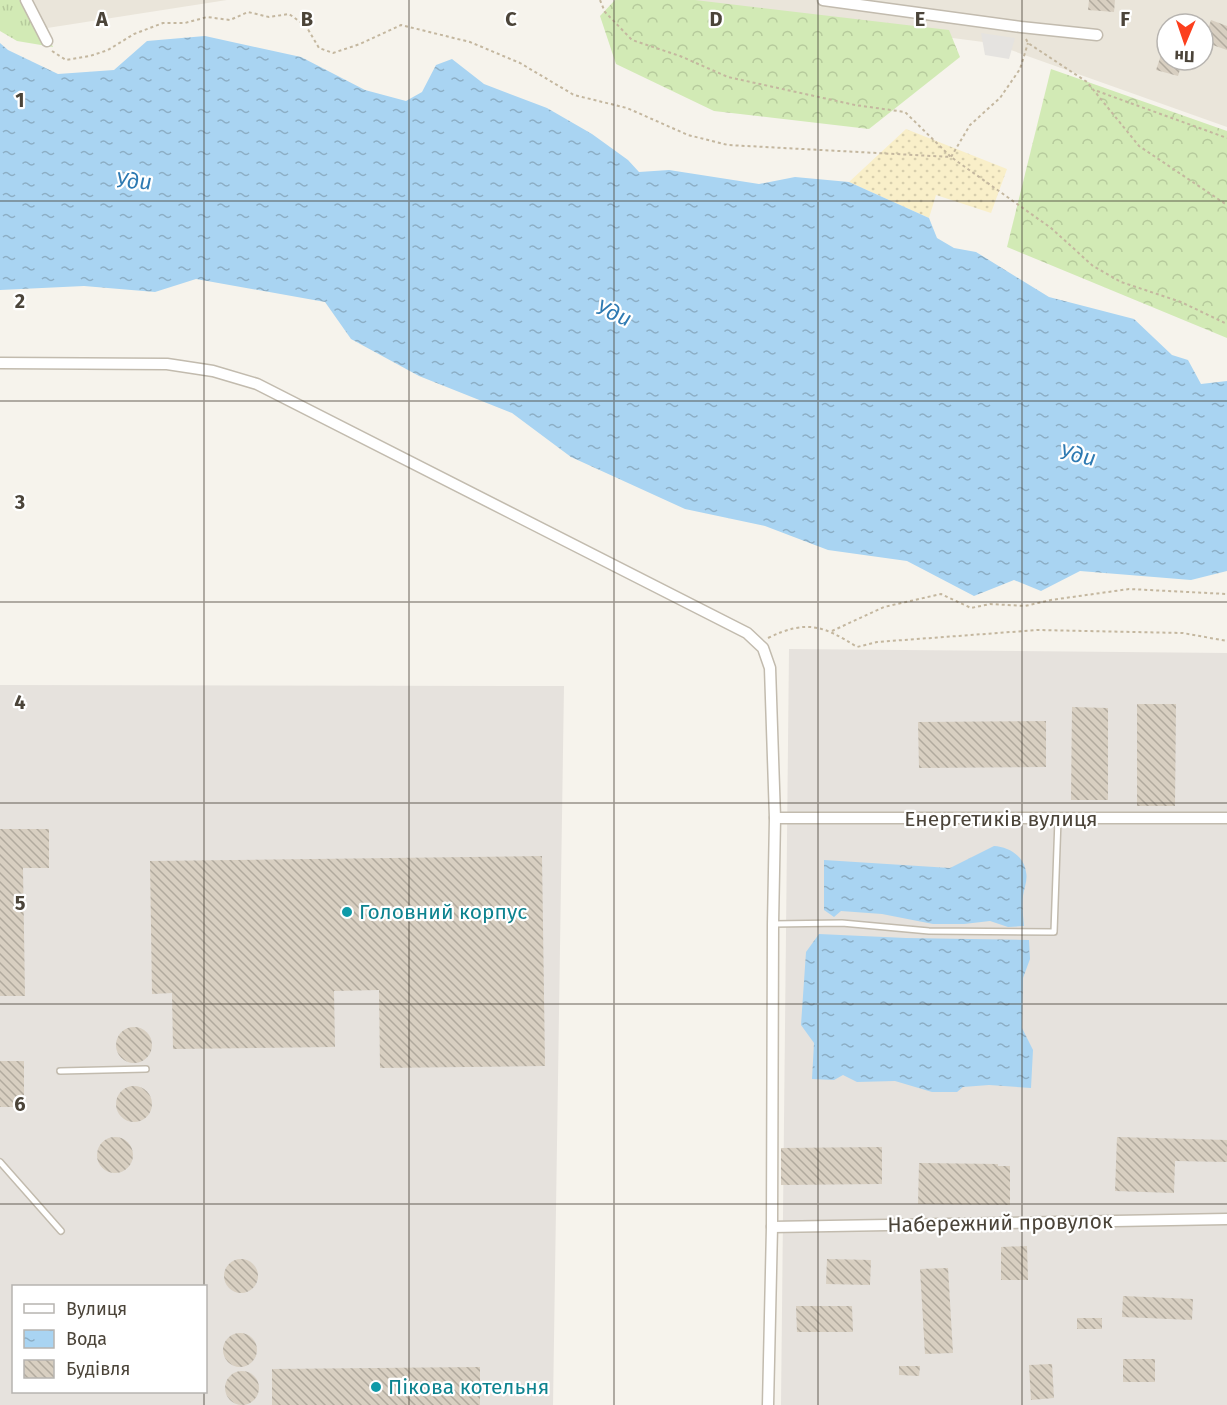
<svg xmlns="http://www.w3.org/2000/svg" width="1227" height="1405" viewBox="0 0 1227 1405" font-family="'Fira Sans',sans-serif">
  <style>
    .residential { fill: #eae5da; fill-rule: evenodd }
    .industrial { fill: #e6e2dd; fill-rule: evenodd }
    .grass { fill: url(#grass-tufts) }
    .forest { fill: url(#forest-crowns) }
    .sand { fill: url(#sand-dots) }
    .parking { fill: #e5e3e0 }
    .water { fill: url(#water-ripples) }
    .building { fill: url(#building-back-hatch) }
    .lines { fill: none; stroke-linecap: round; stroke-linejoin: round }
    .lane-casing { stroke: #c2bbae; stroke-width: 8 }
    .street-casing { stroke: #c2bbae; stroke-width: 13 }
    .path { stroke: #c4b79f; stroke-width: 2; stroke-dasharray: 3 3; stroke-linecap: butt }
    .lane { stroke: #fff; stroke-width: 5 }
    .street { stroke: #fff; stroke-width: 10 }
    .grid { fill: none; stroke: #4b4439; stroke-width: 1.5; stroke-opacity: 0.55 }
    .culture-dot { fill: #0f9aa8; stroke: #fff; stroke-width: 2 }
    .labels { text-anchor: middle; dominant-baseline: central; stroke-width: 4.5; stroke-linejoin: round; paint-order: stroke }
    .street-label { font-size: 21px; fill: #4b4439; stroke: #fff }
    .culture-label { font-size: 21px; fill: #0d838f; stroke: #fff; text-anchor: start }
    .water-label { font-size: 22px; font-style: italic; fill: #2e7ab2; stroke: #fff }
    .grid-label { font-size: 20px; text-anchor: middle; font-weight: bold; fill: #4b4439; stroke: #fff; stroke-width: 4.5; stroke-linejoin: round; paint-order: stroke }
  </style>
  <defs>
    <pattern id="grass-tufts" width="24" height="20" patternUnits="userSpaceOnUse" patternTransform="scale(1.5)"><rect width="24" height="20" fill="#d2eab5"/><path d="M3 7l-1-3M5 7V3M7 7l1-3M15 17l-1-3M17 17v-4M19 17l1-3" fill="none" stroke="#b6ca9c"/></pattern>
    <pattern id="forest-crowns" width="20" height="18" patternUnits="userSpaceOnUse" patternTransform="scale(1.5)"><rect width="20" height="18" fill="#d2eab5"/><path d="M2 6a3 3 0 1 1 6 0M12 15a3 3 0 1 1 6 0" fill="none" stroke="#b6ca9c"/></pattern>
    <pattern id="sand-dots" width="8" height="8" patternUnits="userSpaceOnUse" patternTransform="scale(1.5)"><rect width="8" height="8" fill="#f9efc9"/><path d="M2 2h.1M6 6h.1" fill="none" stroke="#d7cead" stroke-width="1.8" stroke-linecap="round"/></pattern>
    <pattern id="water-ripples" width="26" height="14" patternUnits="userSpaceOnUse" patternTransform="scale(1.5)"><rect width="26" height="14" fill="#a9d4f2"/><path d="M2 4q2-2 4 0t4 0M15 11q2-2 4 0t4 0" fill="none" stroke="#8caec5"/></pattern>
    <pattern id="building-back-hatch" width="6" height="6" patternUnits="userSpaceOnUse" patternTransform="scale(1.5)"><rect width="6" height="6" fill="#d8cfc1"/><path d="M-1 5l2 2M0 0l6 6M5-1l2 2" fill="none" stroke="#b1aa9e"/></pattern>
  </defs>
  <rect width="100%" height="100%" fill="#f6f3ec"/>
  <g class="residential">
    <path d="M0,0H227L28,31Z"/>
    <path d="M659,0H1227V127L991,43ZM1167,24H1203V60H1167Z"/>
  </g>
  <g class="industrial">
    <path d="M789,649L1227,653V1405H781Z"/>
    <path d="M0,685L564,686L553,1405H0ZM14,1286H206V1392H14Z"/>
  </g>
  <path class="grass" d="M0,0H31L53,47L17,41L0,31Z"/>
  <g class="forest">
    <path d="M615,0H695L949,30L960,57L869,129L714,111L616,64L600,16Z"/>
    <path d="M1051,69L1227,131V338L1007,247Z"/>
  </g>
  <path class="sand" d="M906,129L1007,169L991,213L936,195L929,218L849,182Z"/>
  <path class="parking" d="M981,33L1015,38L1009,59L985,55Z"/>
  <g class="water">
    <path d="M205,36L301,57L365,90L406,101L422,92L436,65L452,59L484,84L547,108L592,134L628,160L639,172L669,170L759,184L795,177L849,182L929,218L937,238L954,248L976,252L1049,297L1134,319L1172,355L1188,360L1201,384L1227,381V571L1191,580L1080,571L1041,591L1014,580L974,596L907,561L828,550L765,526L685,509L571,457L512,413L419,376L351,339L325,302L196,279L155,292L84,286L0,290V43L8,50L58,74L114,70L147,41Z"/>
    <path d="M994,846C1009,847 1024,856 1026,872C1028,880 1024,888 1023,896C1022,906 1023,916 1024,926L1008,927L990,921L964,924H933L882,914L841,911L834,917L824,910V860L950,868Z"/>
    <path d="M819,934L906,938L1029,940L1030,959L1023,978L1022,1028L1033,1050L1031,1088L989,1085L963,1087L957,1092H932L895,1081L857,1082L843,1075L834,1080L812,1079L814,1043L801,1025L806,952Z"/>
  </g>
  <g class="building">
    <path d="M1089,0H1115L1114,12L1088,10Z"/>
    <path d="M1211,20L1227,26V50L1204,42Z"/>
    <path d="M1167,37V60H1183L1178,76L1156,70Z"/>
    <path d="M1137,704H1176L1175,806H1137Z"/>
    <path d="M1072,707L1108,708V800H1071Z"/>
    <path d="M1046,721V767L919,768L918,722Z"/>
    <path d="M0,829H49V868H23L25,996H0Z"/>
    <path d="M542,856L545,1066L380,1068L379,990L334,991L335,1047L173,1049L172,993L152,994L150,861Z"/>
    <circle cx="134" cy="1045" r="18"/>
    <rect x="0" y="1061" width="24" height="46"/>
    <circle cx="134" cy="1104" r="18"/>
    <circle cx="115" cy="1155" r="18"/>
    <path d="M1117,1137L1227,1140V1162L1175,1161L1174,1193L1115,1191Z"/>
    <path d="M882,1147V1184L781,1185V1148Z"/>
    <path d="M919,1163L998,1164V1166H1010V1205L918,1204Z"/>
    <path d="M1027,1246L1028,1280H1001V1247Z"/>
    <circle cx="241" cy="1276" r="17"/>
    <path d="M827,1259L871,1260L870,1285L826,1284Z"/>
    <path d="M948,1268L953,1353L925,1354L920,1269Z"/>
    <path d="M1123,1296L1193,1299L1192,1320L1122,1317Z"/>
    <path d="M796,1306H852L853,1332H797Z"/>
    <rect x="1077" y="1318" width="25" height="11"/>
    <circle cx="240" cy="1350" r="17"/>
    <rect x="1123" y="1359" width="32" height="23"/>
    <path d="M1052,1364L1054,1398L1031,1400L1029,1365Z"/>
    <path d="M899,1366H920L919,1376L899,1375Z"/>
    <path d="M480,1367V1405H272V1369Z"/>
    <circle cx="242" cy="1388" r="17"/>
  </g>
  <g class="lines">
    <g class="lane-casing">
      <g id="lane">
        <path d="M773,924L842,923L929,931L1054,932L1058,819"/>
        <path d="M60,1071L146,1069"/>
        <path d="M0,1162L61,1231"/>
      </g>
    </g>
    <g class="street-casing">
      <g id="street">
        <path d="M26,0L47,41"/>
        <path d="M823,0L1021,27L1097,35"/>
        <path d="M0,363L167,364L213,371L257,384L747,633L763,648L770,668L775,818L773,924L772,1227L768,1405"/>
        <path d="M775,818H1227"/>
        <path d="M772,1227L1227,1219"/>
      </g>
    </g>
    <g class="path">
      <path d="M600,0L605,12L632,40L680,56L728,77L855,105L905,112L951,157L1051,228L1093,266L1121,282L1181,302L1227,324"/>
      <path d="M1026,39L1028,43L1087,82L1139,146L1227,205"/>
      <path d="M52,51L66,60L90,56L108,50L134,34L163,23H185L207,17L230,20L248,12L269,17L289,14L306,26L319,48L333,53L360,44L401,25L470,42L520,63L574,95L627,108L688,135L728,145L951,157L970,125L1000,98L1020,69L1028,43"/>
      <path d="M1097,91L1227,138"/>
      <path d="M832,631L884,607L941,594L971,608L990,604L1025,606L1051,600L1129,589L1227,594"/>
      <path d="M768,638C807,619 824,626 857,647L877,642L1038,630L1183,633L1227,641"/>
    </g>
    <use href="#lane" class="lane"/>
    <use href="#street" class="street"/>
  </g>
  <path class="grid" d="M204,0V1286M409,0V1405M614,0V1405M818,0V1405M1022,0V1405M0,201H1227M0,401H1227M0,602H1227M0,803H1227M0,1004H1227M0,1204H1227M204,1392V1405"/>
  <g class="culture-dot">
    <circle cx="347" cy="912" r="6"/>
    <circle cx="376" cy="1387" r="6"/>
  </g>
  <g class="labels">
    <g class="street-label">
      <text x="1001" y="819">Енергетиків вулиця</text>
      <text transform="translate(1000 1223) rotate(-1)">Набережний провулок</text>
    </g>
    <g class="culture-label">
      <text x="359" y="912">Головний корпус</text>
      <text x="388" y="1387">Пікова котельня</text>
    </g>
    <g class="water-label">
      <text transform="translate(134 181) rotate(4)">Уди</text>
      <text transform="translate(614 313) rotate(23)">Уди</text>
      <text transform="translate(1078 455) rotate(12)">Уди</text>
    </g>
  </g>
  <g class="grid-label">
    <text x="102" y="26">A</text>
    <text x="307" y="26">B</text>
    <text x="511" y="26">C</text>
    <text x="716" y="26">D</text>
    <text x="920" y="26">E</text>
    <text x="1125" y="26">F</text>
    <text x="20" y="107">1</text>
    <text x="20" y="308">2</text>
    <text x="20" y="509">3</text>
    <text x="20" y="709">4</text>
    <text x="20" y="910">5</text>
    <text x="20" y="1111">6</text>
  </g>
  <rect x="12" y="1285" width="195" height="108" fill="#ffffff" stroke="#b7b4b0" stroke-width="1.5"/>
  <rect x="24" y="1304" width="30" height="9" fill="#ffffff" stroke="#b7b4b0" stroke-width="1.5"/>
  <text x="66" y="1315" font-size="18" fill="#4b4439">Вулиця</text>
  <rect x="24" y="1330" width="30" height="18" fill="url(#water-ripples)" stroke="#b7b4b0" stroke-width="1.5"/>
  <text x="66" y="1345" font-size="18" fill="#4b4439">Вода</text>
  <rect x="24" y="1360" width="30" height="18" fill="url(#building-back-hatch)" stroke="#b7b4b0" stroke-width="1.5"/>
  <text x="66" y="1375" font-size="18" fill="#4b4439">Будівля</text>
  <g transform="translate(1185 42) rotate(182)"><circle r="28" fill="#ffffff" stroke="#b7b4b0" stroke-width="1.5"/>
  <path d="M0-4.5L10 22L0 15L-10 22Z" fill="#fc3f1d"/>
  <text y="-9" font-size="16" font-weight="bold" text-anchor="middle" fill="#4b4439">Пн</text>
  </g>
</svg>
